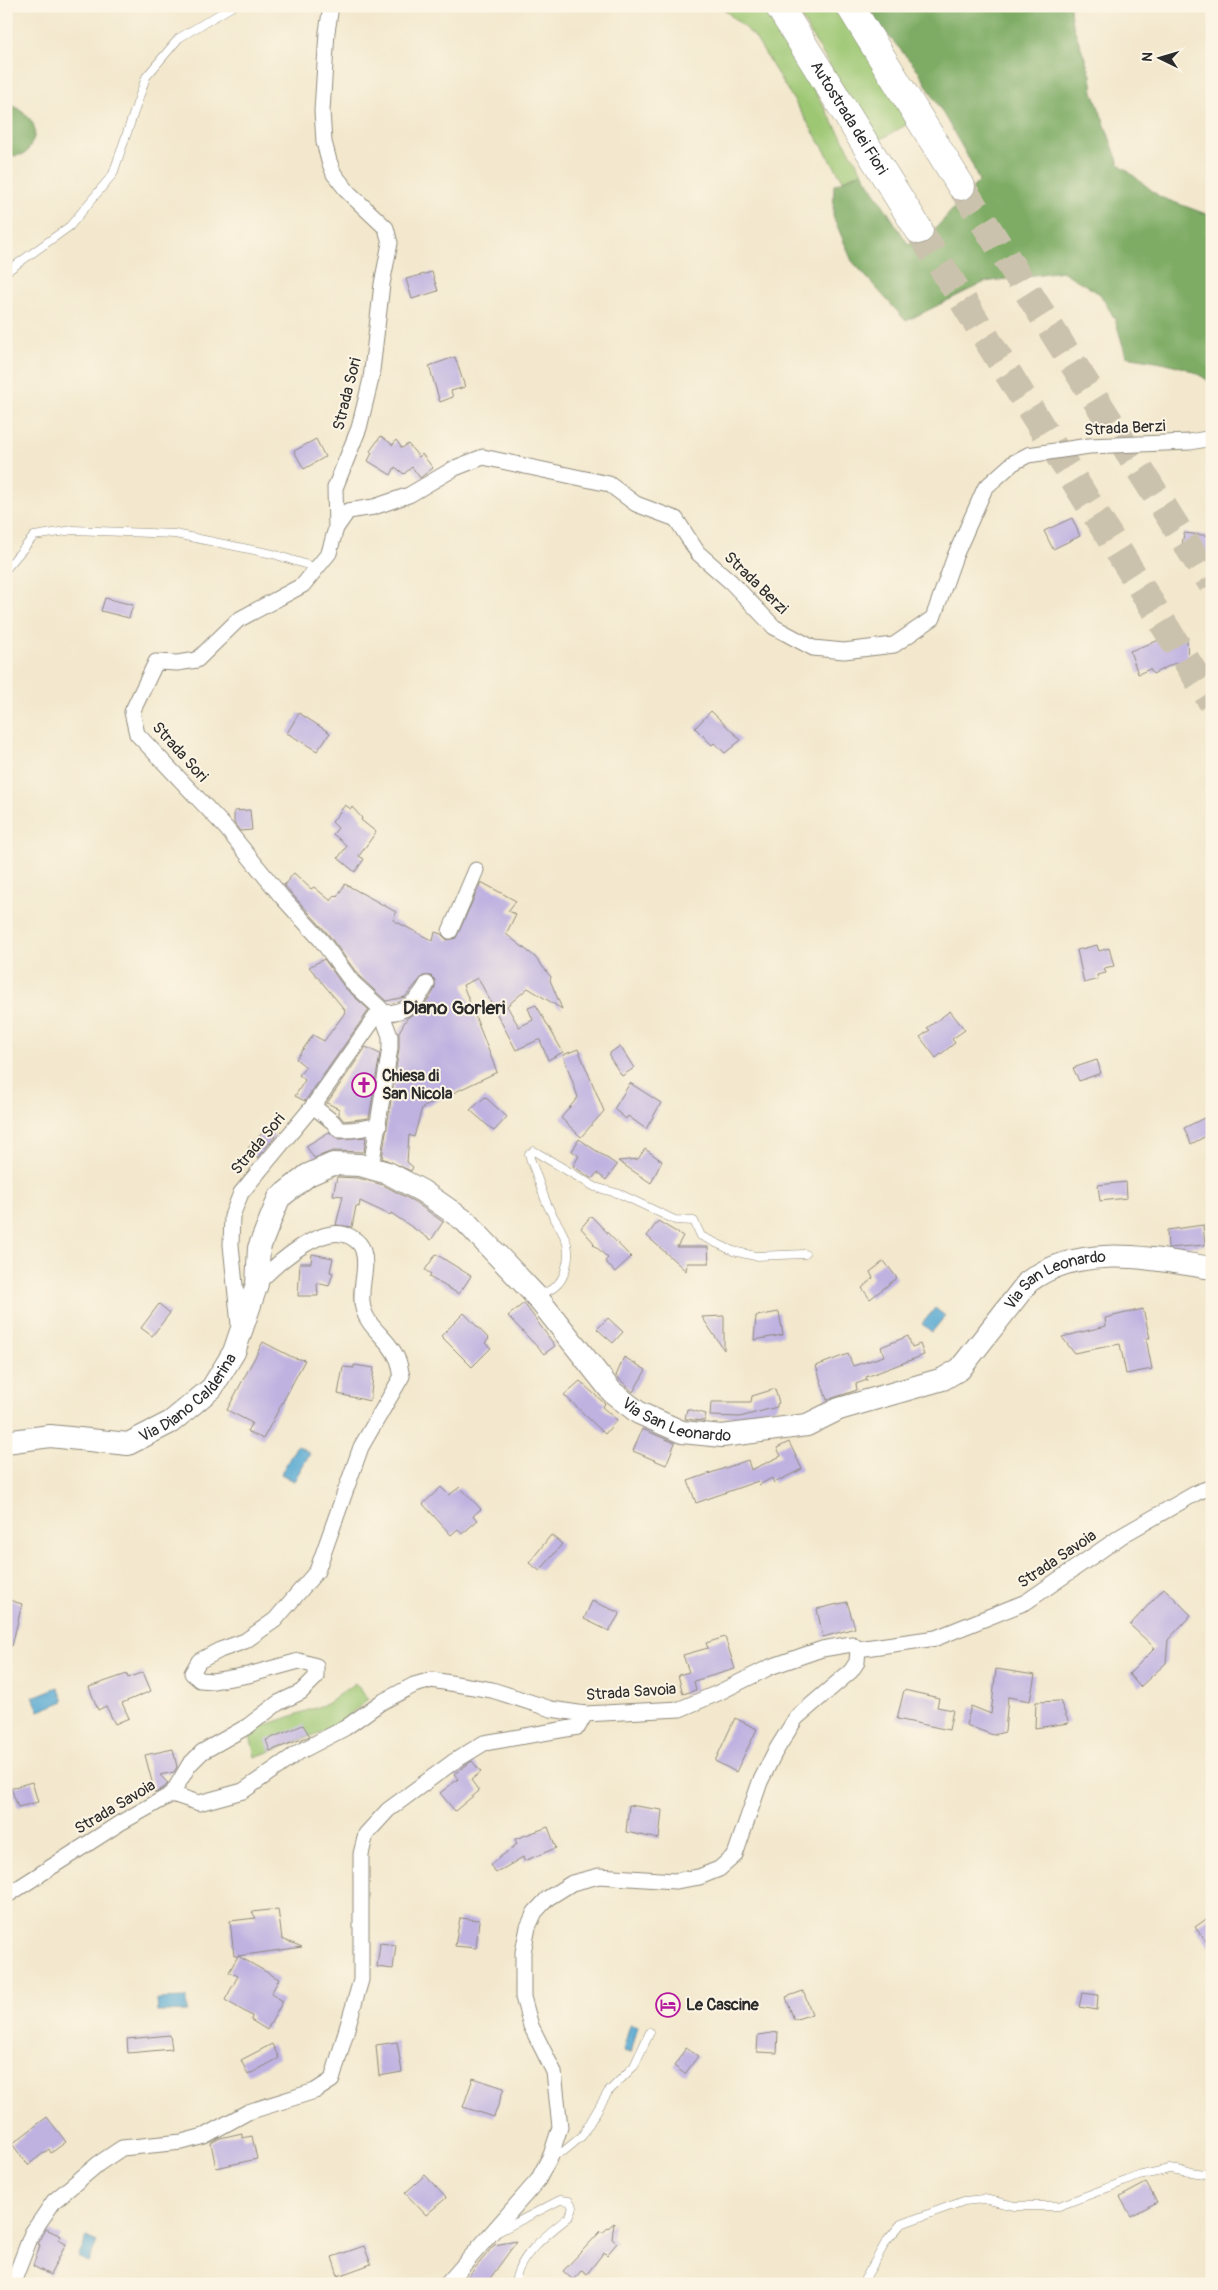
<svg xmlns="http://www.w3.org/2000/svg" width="1218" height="2290" viewBox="0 0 1218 2290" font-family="Pangolin,sans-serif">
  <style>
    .green { fill: #9dc773; stroke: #64794f }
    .forest { fill: #7eac65; stroke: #546c48 }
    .water { fill: #56a9d2; stroke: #406a7e }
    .building { fill: #bfb2e1 }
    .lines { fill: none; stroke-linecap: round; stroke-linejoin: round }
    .highway-tunnel { stroke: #cbc2ad; stroke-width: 28; stroke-dasharray: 28 14; stroke-linecap: butt }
    .lane-casing { stroke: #8f8a7c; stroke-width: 9 }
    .street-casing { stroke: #8f8a7c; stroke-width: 17 }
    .secondary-casing { stroke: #8f8a7c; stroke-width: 24 }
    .highway-casing { stroke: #8f8a7c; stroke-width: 29 }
    .lane { stroke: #fff; stroke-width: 8 }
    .street { stroke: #fff; stroke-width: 15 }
    .secondary { stroke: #fff; stroke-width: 22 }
    .highway { stroke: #fff; stroke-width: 28 }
    .labels { text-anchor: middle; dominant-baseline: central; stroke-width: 4; stroke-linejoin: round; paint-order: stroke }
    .street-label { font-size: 16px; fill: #2b2b2b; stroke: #fcf5e5 }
    .poi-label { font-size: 16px; font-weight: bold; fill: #2b2b2b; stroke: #fcf5e5; text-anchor: start }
    .quarter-label { font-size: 19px; font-weight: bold; fill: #2b2b2b; stroke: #fcf5e5 }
  </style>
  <rect width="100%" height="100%" fill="#fcf5e5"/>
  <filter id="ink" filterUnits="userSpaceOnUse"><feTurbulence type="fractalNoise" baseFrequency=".02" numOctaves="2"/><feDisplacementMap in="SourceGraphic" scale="10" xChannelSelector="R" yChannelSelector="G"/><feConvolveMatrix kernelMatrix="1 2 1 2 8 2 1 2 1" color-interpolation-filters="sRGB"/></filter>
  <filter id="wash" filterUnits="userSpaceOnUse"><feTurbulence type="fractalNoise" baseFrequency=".0096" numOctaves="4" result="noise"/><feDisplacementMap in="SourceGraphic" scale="20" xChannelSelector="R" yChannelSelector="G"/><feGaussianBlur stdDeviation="1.12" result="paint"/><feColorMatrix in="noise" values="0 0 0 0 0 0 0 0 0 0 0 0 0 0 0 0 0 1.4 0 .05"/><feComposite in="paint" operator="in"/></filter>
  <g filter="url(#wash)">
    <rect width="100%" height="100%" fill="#f3e8cd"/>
    <g class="green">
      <path d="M720,6H765L862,172L843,180L754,36Z"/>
      <path d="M794,6H838L911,122L876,142Z"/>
      <path d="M355,1683L368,1699L335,1727L255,1757L249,1731L326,1704Z"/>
    </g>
    <g class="forest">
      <path d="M866,6H1070L1071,20L1091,75L1093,92L1119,164L1160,197L1206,214H1212V384C1190,364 1155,361 1126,356L1115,319L1100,294L1062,271L985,282L906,321L852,261L833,216L834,185L862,172L908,244L935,229L979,181L972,164L918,70L875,20Z"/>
      <path d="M6,101C30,116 46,126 25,154L14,156L6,153Z"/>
    </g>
    <g class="water">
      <path d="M935,1308L945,1316L932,1332L922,1324Z"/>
      <path d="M297,1445L310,1453L294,1481L281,1474Z"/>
      <path d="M58,1687L64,1701L39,1711L33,1697Z"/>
      <path d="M187,1998V2011L158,2012L157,1999Z"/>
      <path d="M630,2024L638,2026L631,2053L623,2051Z"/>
      <path d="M87,2237L97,2242L88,2262L78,2257Z"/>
    </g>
    <g id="blocks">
      <g class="building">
        <path d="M432,272L438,291L412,299L406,279Z"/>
        <path d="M455,357L465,387L451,391L453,397L440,402L429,366Z"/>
        <path d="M381,436L393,445L396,440L402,448L408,444L419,457L422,454L433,468L420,478L412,467L404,474L395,467L391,475L368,461L372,453L370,451Z"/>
        <path d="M316,439L325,457L304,469L294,451Z"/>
        <path d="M1072,518L1080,536L1053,549L1044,531Z"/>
        <path d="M1184,533L1212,536L1211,558L1180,557Z"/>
        <path d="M105,598L133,605L129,618L101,611Z"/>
        <path d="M1187,638L1188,663H1175L1153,674L1150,669L1138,674L1130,651L1162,639Z"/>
        <path d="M711,711L741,740L725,753L714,743L712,745L695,728Z"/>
        <path d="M299,713L330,733L317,751L287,733Z"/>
        <path d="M345,805L351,809L352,807L362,818L361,820L376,832L359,856L364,859L355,872L338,858L347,846L333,834L338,828L332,822Z"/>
        <path d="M250,810L252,830L240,831L234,823V811Z"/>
        <path d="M294,873L311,889L314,887L331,901L335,895L337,897L345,884L396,912L393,920L433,941L435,932L441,934L447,940L456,938L481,882L516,901L508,911L516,914L506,934L534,956L551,977L550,980L562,1009L528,988L507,1006L519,1027L533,1020L528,1008L536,1005L563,1052L548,1060L540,1040H538L516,1050L478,978L463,985L497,1072L422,1108L414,1137L409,1135L407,1162L413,1167L411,1171L382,1158L399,1049V1032L407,1018L420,1009L431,996L435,988V980L431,976H423L405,997L386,1001L359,976L328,934L284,885Z"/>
        <path d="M1097,945L1099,951L1109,948L1114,966L1104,968L1106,973L1097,975L1098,979L1084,983L1077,950Z"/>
        <path d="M324,959L345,988L369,1010L305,1101L295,1096L305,1080L299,1075L306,1067L296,1059L313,1035L324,1041L344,1014L345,1010L309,967Z"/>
        <path d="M950,1011L965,1030L952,1039L955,1043L936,1058L920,1037L930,1030L927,1028Z"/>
        <path d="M620,1046L634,1068L622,1076L610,1058V1053Z"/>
        <path d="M366,1047L380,1054L369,1118L344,1121L339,1115V1109L327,1103Z"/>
        <path d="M578,1049L604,1111L581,1137L561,1118L578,1097L563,1055Z"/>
        <path d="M1097,1060L1101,1073L1079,1081L1073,1068Z"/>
        <path d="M630,1083L661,1103L646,1129L628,1116L626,1119L614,1109Z"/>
        <path d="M485,1097L507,1117L494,1131L470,1110Z"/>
        <path d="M1206,1117L1212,1133L1191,1144L1184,1128Z"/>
        <path d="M267,1128L275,1137L257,1158L248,1148Z"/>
        <path d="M329,1132L339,1139L366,1137L364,1152L333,1151L314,1158L306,1146Z"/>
        <path d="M579,1139L617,1165L606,1180L597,1173L592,1179L573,1166L579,1156L572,1151Z"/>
        <path d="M645,1149L662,1161L651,1183L618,1161L638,1159Z"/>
        <path d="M337,1177L358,1178L383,1185L415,1202L443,1222L431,1240L391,1213L390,1215L360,1201L359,1207L356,1206L352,1227L336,1225L343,1196L333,1195Z"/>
        <path d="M1126,1182L1127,1198L1100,1201L1098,1185Z"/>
        <path d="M591,1216L631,1257L615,1272L605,1261L608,1258L593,1244L594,1243L581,1228Z"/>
        <path d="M658,1221L683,1236L677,1247H708L709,1263H687L686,1271L647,1236Z"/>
        <path d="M1203,1225L1205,1245L1168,1248L1167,1230Z"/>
        <path d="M312,1254L333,1258L330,1272L333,1273L329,1286L317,1283L318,1296H298L300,1263H311Z"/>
        <path d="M436,1254L471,1276L459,1294L429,1277L431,1274L425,1270Z"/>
        <path d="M884,1261L897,1278L870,1299L862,1288L873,1278L870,1272Z"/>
        <path d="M524,1303L555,1346L544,1354L508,1316Z"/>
        <path d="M159,1304L170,1313L152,1336L141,1328Z"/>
        <path d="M1143,1309L1150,1338H1146L1152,1369L1126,1374L1120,1344L1074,1353L1062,1337L1106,1326L1105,1318Z"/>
        <path d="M779,1312L783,1335L754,1340L756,1316Z"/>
        <path d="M464,1313L489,1339L485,1343L491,1348L472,1367L441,1336Z"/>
        <path d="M724,1316V1350L702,1317Z"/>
        <path d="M608,1318L623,1332L613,1343L597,1329Z"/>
        <path d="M908,1336L912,1347L920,1344L924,1355L866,1377L867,1380L856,1384L857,1390L827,1400L816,1366L848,1354L853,1366L884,1356L881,1347Z"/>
        <path d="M263,1342L294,1358L305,1360L263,1439L247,1431L252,1423L227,1410Z"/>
        <path d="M624,1357L646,1370L633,1392L616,1376Z"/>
        <path d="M354,1365L374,1368L370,1401L338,1394L343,1367L354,1368Z"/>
        <path d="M580,1381L605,1404L602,1407L617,1420L605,1434L564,1395Z"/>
        <path d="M775,1389L779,1403L777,1404V1407L740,1417L710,1416L711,1402H751L752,1396Z"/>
        <path d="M687,1409L706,1414L704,1421L685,1419Z"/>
        <path d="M642,1429L675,1443L666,1465L633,1451Z"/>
        <path d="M789,1442L802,1469L774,1483L772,1478L759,1485L758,1481L696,1503L688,1481L748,1460L751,1470L781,1456L777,1448Z"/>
        <path d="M441,1487L449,1495L460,1487L481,1509L473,1516L478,1520L462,1534L458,1529L451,1535L423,1504Z"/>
        <path d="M551,1535L562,1544L540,1571L529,1563Z"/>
        <path d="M1164,1588L1191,1615L1168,1640L1166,1663L1140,1687L1129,1674L1155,1648L1130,1625Z"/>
        <path d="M6,1599L22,1604L12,1646L6,1645Z"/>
        <path d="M592,1601L620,1613L609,1631L584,1619Z"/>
        <path d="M847,1602L855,1628L823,1637L817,1609Z"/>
        <path d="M725,1637L735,1669L694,1681L696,1690L683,1694L678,1675L689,1672L683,1655L708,1648L706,1643Z"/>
        <path d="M996,1669L1035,1675L1030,1701L1008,1697L1005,1732L993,1735L966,1725L971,1706L991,1714Z"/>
        <path d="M143,1672L151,1691L122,1703L129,1718L115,1724L106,1706L98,1710L89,1687L127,1674L128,1678Z"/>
        <path d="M904,1690L939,1698L937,1707L953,1710L949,1730L897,1719Z"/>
        <path d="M1060,1701L1069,1723L1035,1728L1036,1702Z"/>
        <path d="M735,1718L757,1729L736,1772L715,1761Z"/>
        <path d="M303,1725L310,1736L270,1751L266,1740Z"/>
        <path d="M173,1749L177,1767L174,1772L160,1775L168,1783L165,1787L155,1793L145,1755Z"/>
        <path d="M472,1761L481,1772L471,1780L479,1791L455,1811L440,1793L458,1779L454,1774Z"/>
        <path d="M32,1782L38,1802L18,1807L11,1788Z"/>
        <path d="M629,1805L662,1810L659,1839L626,1832Z"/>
        <path d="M548,1827L556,1848L524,1861L523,1857L496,1873L490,1865L517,1844L515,1839Z"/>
        <path d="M278,1909L282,1939L302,1947L238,1956L279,1979L271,1994L283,2001L267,2030L251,2020L252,2016L225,2000L238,1976L229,1972L238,1956H234L230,1921L256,1918L252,1912Z"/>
        <path d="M1212,1915V1949L1195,1927Z"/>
        <path d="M460,1918L479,1920L476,1948L455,1946Z"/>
        <path d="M380,1943L396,1945L393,1969L377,1967Z"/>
        <path d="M803,1991L812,2014L794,2020L786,1997Z"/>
        <path d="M1082,1993L1098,1995L1097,2010L1079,2007Z"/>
        <path d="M778,2032L777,2053L757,2052L758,2035Z"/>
        <path d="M170,2035L172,2049L128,2053L127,2039Z"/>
        <path d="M397,2042L402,2072L379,2076L376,2045Z"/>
        <path d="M272,2044L279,2058L248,2075L241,2060Z"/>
        <path d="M686,2048L698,2056L685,2074L674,2066Z"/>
        <path d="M473,2078L504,2088L494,2117L463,2107Z"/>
        <path d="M47,2117L66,2142L51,2153L49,2149L28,2165L12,2144Z"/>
        <path d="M242,2133V2138L252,2136L257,2159L216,2168L211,2143L220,2138Z"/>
        <path d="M425,2175L446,2198L426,2215L405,2193Z"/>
        <path d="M1146,2183L1157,2202L1131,2216L1120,2197Z"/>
        <path d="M614,2223L612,2239L617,2243L607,2255L604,2252L587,2274L582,2270L573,2280L563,2271L601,2231L602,2233Z"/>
        <path d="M46,2229L61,2236L58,2240L66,2244L50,2275L33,2266L40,2245L38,2244Z"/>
        <path d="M517,2241L486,2284H462L494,2245Z"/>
        <path d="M364,2246L371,2264L338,2276L332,2257Z"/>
      </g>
    </g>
  </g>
  <g filter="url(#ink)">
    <use href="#blocks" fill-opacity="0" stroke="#8f8a7c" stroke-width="1"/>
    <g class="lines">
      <g class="highway-tunnel">
        <path d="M961,186L1212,584"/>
        <path d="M919,230L1212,702"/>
      </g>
      <g class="lane-casing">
        <g id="lane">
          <path d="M6,272L70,226L113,174L146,77L179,38L233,6"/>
          <path d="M6,569L34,536L73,530L175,534L273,554L317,568"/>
          <path d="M538,1295C551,1291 561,1285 565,1271C575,1240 559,1231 547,1204C541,1190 537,1175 531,1161L529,1154L534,1151L595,1187L620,1194L675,1220L694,1221L701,1236L733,1251L755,1256L805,1254"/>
          <path d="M551,2155L564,2151L582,2136L608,2092L634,2066L650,2032"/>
          <path d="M498,2232L560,2200L569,2201L573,2207L570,2216C550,2232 517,2256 515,2284"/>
          <path d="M862,2284L886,2242L901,2224L964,2201L984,2199L1015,2206H1059L1139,2176L1169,2169L1212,2175"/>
        </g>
      </g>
      <g class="street-casing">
        <g id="street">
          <path d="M336,528L348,511L374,507L409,495L455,468L483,457L609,484L636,504L676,519L698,553L731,582L774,627L813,648L844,651L894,645L933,618L955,556L985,488L1013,463L1028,455L1089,446L1190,442L1212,438"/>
          <path d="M450,931L476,870"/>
          <path d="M381,1012C403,1016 417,1002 427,984"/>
          <path d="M313,1106L333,1122L339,1130C353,1131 365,1127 379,1126"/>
          <path d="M360,1165L372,1161L390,1048V1036L381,1012"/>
          <path d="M239,1325L231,1245L232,1216L241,1193L313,1106L381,1009L352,982L321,940L281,896L226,828L137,734L132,712L156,662L177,663L197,660L238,620L303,585L329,553L336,528L335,488L359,428L371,379L382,284L390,243L386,228L349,193L334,174L329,161L324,142L322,111L327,32L331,6"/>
          <path d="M172,1794L189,1765L202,1752L248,1726L278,1703L301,1692L316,1677V1666L299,1661L248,1675L213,1681L200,1680L192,1673L199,1661L220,1650L245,1641L275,1620L317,1571L361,1447L402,1376C400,1370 400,1363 397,1358C389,1338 368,1329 363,1308C358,1289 369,1269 363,1251C362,1245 356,1240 351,1237C323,1221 276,1264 257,1284"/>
          <path d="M6,1896L120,1823L172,1794L199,1803L243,1791L299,1752L345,1728L380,1703L414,1685L432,1680L492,1690L551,1709L585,1714L680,1709L718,1693L770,1667L822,1649L852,1644L858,1649L936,1638L1026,1602L1123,1535L1198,1492L1212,1487"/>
          <path d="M14,2280L32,2233L54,2201L98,2164L122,2148L182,2142L204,2136L248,2112L315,2091L332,2080L361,1980V1854L366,1834L388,1810L453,1762L484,1743L578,1727L585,1714"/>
          <path d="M447,2284L538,2180L551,2155L560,2127L554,2072L531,2026L523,1997V1952L528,1927L535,1912L548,1898L572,1883L599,1876L675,1881L699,1877L719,1869L735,1855L760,1782L775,1752L796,1718L851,1671L857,1662L858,1649"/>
        </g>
      </g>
      <g class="secondary-casing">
        <g id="secondary">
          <path id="s1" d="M6,1442L50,1436L128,1444L171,1422L212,1388L234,1352L257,1284L259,1248L279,1198L308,1175L333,1164L360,1165L388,1173L422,1191L465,1221L536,1296L612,1392L639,1413L682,1432L722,1436L807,1425L839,1409L943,1379L960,1369L1028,1282C1080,1242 1153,1259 1212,1268"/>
        </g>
      </g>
      <g class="highway-casing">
        <g id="highway">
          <path id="s2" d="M779,6L919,230"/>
          <path d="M850,6L961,186"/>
        </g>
      </g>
      <use href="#lane" class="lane"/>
      <use href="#street" class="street"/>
      <use href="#secondary" class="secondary"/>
      <use href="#highway" class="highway"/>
    </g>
  </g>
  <defs>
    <g id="church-ring" transform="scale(1.25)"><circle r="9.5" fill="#fcf5e5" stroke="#b5179e" stroke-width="1.5"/><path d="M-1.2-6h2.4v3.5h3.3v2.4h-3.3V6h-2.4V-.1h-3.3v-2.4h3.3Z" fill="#b5179e"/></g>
    <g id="hotel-ring" transform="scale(1.25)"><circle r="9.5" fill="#fcf5e5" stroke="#b5179e" stroke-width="1.5"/><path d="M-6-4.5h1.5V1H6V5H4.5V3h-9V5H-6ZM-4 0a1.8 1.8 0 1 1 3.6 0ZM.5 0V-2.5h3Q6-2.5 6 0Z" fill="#b5179e"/></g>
  </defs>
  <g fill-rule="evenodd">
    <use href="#church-ring" x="364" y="1085"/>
    <use href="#hotel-ring" x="668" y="2005"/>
  </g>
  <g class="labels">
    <g class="street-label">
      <text stroke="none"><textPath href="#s2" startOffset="132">Autostrada dei Fiori</textPath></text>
      <text transform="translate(347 394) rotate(-76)">Strada Sori</text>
      <text transform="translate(1125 428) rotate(-3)">Strada Berzi</text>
      <text transform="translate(756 583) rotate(44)">Strada Berzi</text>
      <text transform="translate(180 752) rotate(48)">Strada Sori</text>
      <text transform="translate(258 1144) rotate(-50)">Strada Sori</text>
      <text stroke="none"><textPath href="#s1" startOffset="1372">Via San Leonardo</textPath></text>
      <text stroke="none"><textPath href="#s1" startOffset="200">Via Diano Calderina</textPath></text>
      <text stroke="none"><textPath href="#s1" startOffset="938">Via San Leonardo</textPath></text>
      <text transform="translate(1057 1559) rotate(-34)">Strada Savoia</text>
      <text transform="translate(631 1692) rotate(-4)">Strada Savoia</text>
      <text transform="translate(115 1807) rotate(-31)">Strada Savoia</text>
    </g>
    <g class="poi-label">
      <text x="382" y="1076">Chiesa di<tspan x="382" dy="18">San Nicola</tspan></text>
      <text x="686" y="2005">Le Cascine</text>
    </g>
    <g class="quarter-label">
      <text x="454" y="1008">Diano Gorleri</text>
    </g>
  </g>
  <rect width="1218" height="2290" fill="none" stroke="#fcf5e5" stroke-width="25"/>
  <g transform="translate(1160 58) rotate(275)" stroke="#fcf5e5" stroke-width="4" paint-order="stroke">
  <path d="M0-4L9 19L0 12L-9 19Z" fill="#2b2b2b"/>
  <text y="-8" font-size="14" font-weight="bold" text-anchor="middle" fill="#2b2b2b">N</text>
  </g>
</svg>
